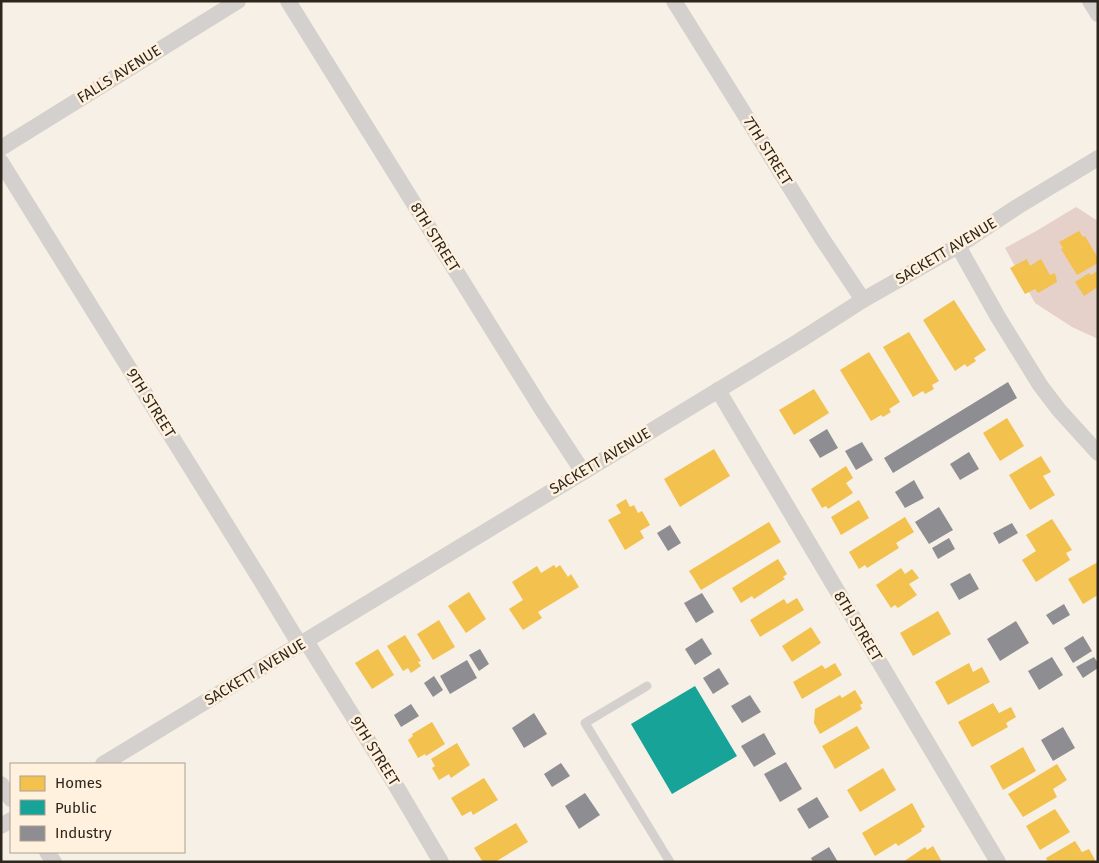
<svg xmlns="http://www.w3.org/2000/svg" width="1099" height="863" viewBox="0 0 1099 863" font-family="'Fira Sans',sans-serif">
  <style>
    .green { fill: #e6d1ca }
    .homes { fill: #f2c14e }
    .public { fill: #17a398 }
    .industry { fill: #8d8d92 }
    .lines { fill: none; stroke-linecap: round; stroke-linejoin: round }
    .service { stroke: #d3d0cd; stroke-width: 9 }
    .minor { stroke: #d3d0cd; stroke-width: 16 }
    .labels { text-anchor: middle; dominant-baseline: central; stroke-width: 5; stroke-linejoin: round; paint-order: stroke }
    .street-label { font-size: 15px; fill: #2c261d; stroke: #fff1de }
  </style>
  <rect width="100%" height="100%" fill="#f7f0e6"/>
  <path class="green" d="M1076,207L1098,221V339L1072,327L1035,303L1005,248L1038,230Z"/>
  <g class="homes">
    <path d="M1079,231L1083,237L1085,236L1098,258V263L1077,275L1061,249L1063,248L1059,242Z"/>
    <path d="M1027,259L1030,266L1041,259L1050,275L1055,273L1057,282L1038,293L1035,289L1025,294L1010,268Z"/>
    <path d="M1096,272L1098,275V282L1096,283L1098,287L1084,296L1075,282L1089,273L1091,275Z"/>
    <path d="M954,300L986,350L974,358L976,361L967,367L965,364L955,371L923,320Z"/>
    <path d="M909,332L939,381L932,385L934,389L925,394L923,391L913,397L883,347Z"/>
    <path d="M869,352L900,402L889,409L891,412L883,417L881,415L871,421L840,370Z"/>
    <path d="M814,389L829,413L794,435L779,410Z"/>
    <path d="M1007,418L1024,446L1000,461L983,433Z"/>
    <path d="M714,449L730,476L680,507L664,479Z"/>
    <path d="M1041,456L1051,472L1043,476L1055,495L1030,510L1009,475Z"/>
    <path d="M846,466L853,478L846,483L853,493L828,509L826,506L822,508L811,489Z"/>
    <path d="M626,499L630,507L634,505L638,513L642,511L650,525L640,531L644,538L625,550L608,520L621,513L616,505Z"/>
    <path d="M859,500L869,518L841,535L831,517Z"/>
    <path d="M905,517L914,532L896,543L899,548L867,568L865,565L859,569L849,552Z"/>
    <path d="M1052,519L1072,550L1066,553L1070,560L1036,582L1022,560L1036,551L1026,535Z"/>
    <path d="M769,522L781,542L701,590L689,571Z"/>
    <path d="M778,559L787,574L783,577L785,579L754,599L752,596L741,603L732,588Z"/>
    <path d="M1098,562V595L1083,604L1068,579Z"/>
    <path d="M554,565L556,568L560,565L568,577L571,574L579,587L538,612L542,618L523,630L509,609L523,600L512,582L537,566L541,573Z"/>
    <path d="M901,568L905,574L912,569L919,578L909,584L917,595L898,608L895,605L891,608L876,585Z"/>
    <path d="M469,592L486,619L466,633L448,606Z"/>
    <path d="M797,598L804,610L760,637L750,620L784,599L787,604Z"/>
    <path d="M938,611L951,634L913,656L900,633Z"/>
    <path d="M439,620L455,647L433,660L417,634Z"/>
    <path d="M811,627L821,643L792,662L782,646Z"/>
    <path d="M405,635L421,661L418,662L421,666L411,673L408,668L403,671L387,646Z"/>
    <path d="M378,649L394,675L372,689L355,663Z"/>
    <path d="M835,663L842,675L802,699L793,682L822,665L825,669Z"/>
    <path d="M969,663L973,672L982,667L990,682L948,705L935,682Z"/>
    <path d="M855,690L863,703L860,705L862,709L820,734L814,723L815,709L840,695L842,698Z"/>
    <path d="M993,703L999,713L1011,707L1016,717L1006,723L1008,727L972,747L958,722Z"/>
    <path d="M432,722L445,744L426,756L425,754L418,758L408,740L413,736L412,734Z"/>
    <path d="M857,726L870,748L835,769L822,746Z"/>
    <path d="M457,743L470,765L451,778L449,774L439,780L432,768L435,766L431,759Z"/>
    <path d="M1023,747L1036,771L1003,790L990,766Z"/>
    <path d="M1057,764L1067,780L1053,789L1057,797L1023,817L1008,794Z"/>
    <path d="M883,768L896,790L860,812L847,790Z"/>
    <path d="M484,778L498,800L473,815L471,811L462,816L451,798Z"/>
    <path d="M912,803L925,827L921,829L922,831L898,846L896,843L875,856L862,833Z"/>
    <path d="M1055,809L1070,832L1040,850L1026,826Z"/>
    <path d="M516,823L528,842L495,862H483L474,848Z"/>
    <path d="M1075,841L1082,852L1089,849L1095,860L1092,862H1048L1046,858Z"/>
    <path d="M933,846L942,862H903L925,847L927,850Z"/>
  </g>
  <path class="public" d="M695,686L737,756L672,794L631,724Z"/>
  <g class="industry">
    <path d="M1008,382L1017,398L893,473L884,458Z"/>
    <path d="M827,429L838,448L820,458L809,440Z"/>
    <path d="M862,442L873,460L856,470L845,451Z"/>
    <path d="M969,452L979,469L960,480L950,464Z"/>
    <path d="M914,480L924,498L905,508L895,492Z"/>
    <path d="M939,507L953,530L929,544L915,522Z"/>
    <path d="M1012,523L1018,533L999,544L993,533Z"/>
    <path d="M670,525L681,543L668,551L657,533Z"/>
    <path d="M949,538L955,549L938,559L932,548Z"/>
    <path d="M970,573L979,589L959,600L950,584Z"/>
    <path d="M702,593L714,612L696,623L684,603Z"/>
    <path d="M1064,604L1070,615L1053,625L1046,615Z"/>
    <path d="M1016,621L1029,643L1000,661L987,639Z"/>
    <path d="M1083,636L1092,651L1073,663L1064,648Z"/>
    <path d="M702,638L712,654L695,665L685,649Z"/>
    <path d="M480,649L489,664L479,671L469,655Z"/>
    <path d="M1052,657L1063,675L1039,690L1028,671Z"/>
    <path d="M1094,657L1098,663V668L1083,678L1076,667Z"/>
    <path d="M467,660L477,678L450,694L440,676Z"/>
    <path d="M719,668L729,684L713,694L703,678Z"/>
    <path d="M434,676L443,690L433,697L424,683Z"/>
    <path d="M750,695L761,712L742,723L731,706Z"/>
    <path d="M411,704L419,716L401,727L394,715Z"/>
    <path d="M534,713L547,734L524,748L512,728Z"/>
    <path d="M1063,727L1075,748L1053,761L1041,740Z"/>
    <path d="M764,733L776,754L754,767L741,746Z"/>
    <path d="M786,762L802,789L780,802L764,774Z"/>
    <path d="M561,763L570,776L552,787L544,774Z"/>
    <path d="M585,793L600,815L579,829L565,806Z"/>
    <path d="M817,797L829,817L809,829L797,809Z"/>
    <path d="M829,847L838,862H813L811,858Z"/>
  </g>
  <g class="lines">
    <path class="service" d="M647,686L585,723L670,862"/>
    <g class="minor">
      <path d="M288,1L541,408L583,472"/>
      <path d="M674,1L821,237L863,300"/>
      <path d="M1090,1L1098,14"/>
      <path d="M1,148L238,1"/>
      <path d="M1,162L260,579L300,645"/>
      <path d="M958,246L998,317L1040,385L1059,410L1098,453"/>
      <path d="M718,390L998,862"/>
      <path d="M306,641L392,779L441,862"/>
      <path d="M103,764L799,341L863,300L958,246L1017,207L1098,158"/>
      <path d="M1,784L11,799"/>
      <path d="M1,826L11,820"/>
      <path d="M47,852L54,862"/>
    </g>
  </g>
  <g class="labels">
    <g class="street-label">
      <text transform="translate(119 74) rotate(-32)">FALLS AVENUE</text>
      <text transform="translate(768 151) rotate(58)">7TH STREET</text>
      <text transform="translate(435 237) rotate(58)">8TH STREET</text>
      <text transform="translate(946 251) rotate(-31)">SACKETT AVENUE</text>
      <text transform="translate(151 403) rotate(58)">9TH STREET</text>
      <text transform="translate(600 461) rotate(-31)">SACKETT AVENUE</text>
      <text transform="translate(858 626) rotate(59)">8TH STREET</text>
      <text transform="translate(255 672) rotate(-31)">SACKETT AVENUE</text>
      <text transform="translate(375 751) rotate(58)">9TH STREET</text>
    </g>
  </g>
  <rect width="1099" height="863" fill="none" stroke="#2c261d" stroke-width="5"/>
  <rect x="10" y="763" width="175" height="90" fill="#fff1de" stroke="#aba091"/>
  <rect x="20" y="776" width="25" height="15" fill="#f2c14e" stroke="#aba091"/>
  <text x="55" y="788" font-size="15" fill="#2c261d">Homes</text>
  <rect x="20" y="800" width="25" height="15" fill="#17a398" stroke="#aba091"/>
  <text x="55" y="813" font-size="15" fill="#2c261d">Public</text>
  <rect x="20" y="826" width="25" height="15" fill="#8d8d92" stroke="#aba091"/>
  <text x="55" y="838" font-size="15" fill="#2c261d">Industry</text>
</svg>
